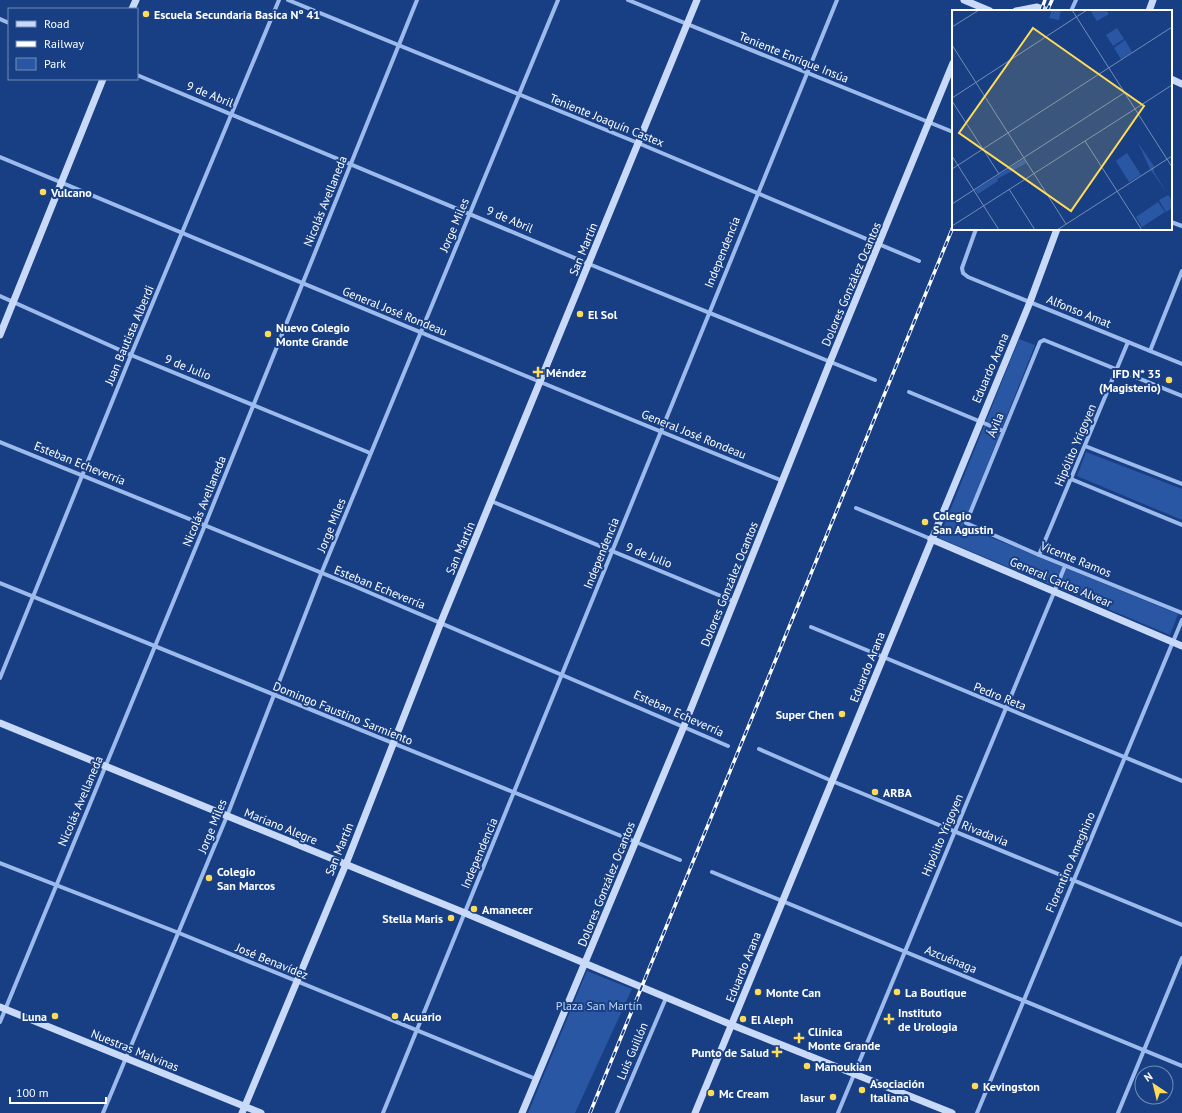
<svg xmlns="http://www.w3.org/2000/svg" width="1182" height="1113" viewBox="0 0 1182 1113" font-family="'PT Sans',sans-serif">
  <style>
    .green { fill: #2a57a3 }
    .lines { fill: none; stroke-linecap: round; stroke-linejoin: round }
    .street { stroke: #9cbaec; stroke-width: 4 }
    .secondary { stroke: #c9daf9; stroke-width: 7 }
    .rail-casing { stroke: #fff; stroke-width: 3.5 }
    .rail { stroke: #183f84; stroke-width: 2; stroke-dasharray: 6; stroke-linecap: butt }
    .poi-dot { fill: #ffdb58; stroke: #183f84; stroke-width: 1.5 }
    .labels { text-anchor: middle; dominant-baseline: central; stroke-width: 4; stroke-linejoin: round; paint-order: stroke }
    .poi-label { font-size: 12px; font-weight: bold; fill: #fff; stroke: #183f84; text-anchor: start }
    .street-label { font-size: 12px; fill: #fff; stroke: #183f84 }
    .park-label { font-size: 12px; fill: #c1d7f9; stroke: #183f84 }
    .inset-road { fill: none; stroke: #748cb5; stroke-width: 1 }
    .view { fill: #ffdb58; fill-opacity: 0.15; stroke: #ffdb58; stroke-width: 2 }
    .inset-edge { fill: none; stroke: #fff; stroke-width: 2 }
  </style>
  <rect width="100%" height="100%" fill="#183f84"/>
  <g class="green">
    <path d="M1019,339L1035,345L963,526L1178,614L1170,635L939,538Z"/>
    <path d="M1086,452L1182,489V520L1077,476Z"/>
    <path d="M587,971L632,989L575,1113H528Z"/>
  </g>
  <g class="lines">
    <g class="street">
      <path d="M288,0L638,143L919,261"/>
      <path d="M628,0L953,132"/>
      <path d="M1071,11L1076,0"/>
      <path d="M0,19L9,23"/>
      <path d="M137,75L589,264L875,380"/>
      <path d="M0,157C261,265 521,376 783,481"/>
      <path d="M1171,222L1182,226"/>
      <path d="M976,229L962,268L963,273L968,277L1182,364"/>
      <path d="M0,296L131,355L370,453"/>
      <path d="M1150,351L1182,271"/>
      <path d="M909,392L1003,431"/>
      <path d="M1182,396L1044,340L1040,342L966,523L1039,555L1182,613"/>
      <path d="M0,442L354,586L728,746"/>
      <path d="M1085,446L1182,484"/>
      <path d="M1071,479L1182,525"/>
      <path d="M491,501L733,601"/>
      <path d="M856,508L931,539"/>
      <path d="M1039,555L1128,342"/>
      <path d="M0,583L680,860"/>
      <path d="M811,627L1182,781"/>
      <path d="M0,678L131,355L279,0"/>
      <path d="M759,749L832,781L1182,925"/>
      <path d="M0,863L179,933L536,1079"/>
      <path d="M712,872L1182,1066"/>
      <path d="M0,1022L205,525L417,0"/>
      <path d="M103,1113L227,816L321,574L558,0"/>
      <path d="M383,1113L837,0"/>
      <path d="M617,1113L666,998"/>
      <path d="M838,1113L1065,566"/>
      <path d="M977,1113L1182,620"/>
      <path d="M1118,1113L1182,958"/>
    </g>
    <g class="secondary">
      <path d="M964,0L990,11"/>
      <path d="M132,9L136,0"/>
      <path d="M1016,11L1037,7L1048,11"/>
      <path d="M1149,11L1153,0"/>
      <path d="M1171,79L1182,84"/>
      <path d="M0,335L103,79"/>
      <path d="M931,539L1182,646"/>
      <path d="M0,723L465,913L732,1025L952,1113"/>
      <path d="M0,1007L261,1113"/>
      <path d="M242,1113L346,864L441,622L697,0"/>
      <path d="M522,1113L684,726L830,362L953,63"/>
      <path d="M695,1113L1030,302L1057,229"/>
    </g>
    <g class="rail-casing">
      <g id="rail">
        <path d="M1041,11L1045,0"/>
        <path d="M1047,11L1052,0"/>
        <path d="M590,1113L953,227"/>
      </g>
    </g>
    <use href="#rail" class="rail"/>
  </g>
  <g class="poi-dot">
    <circle cx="146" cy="14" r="4"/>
    <circle cx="43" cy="192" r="4"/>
    <circle cx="580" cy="314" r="4"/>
    <circle cx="268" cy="334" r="4"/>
    <path d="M536 366h4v4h4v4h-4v4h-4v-4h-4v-4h4z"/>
    <circle cx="1169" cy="380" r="4"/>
    <circle cx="925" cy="522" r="4"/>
    <circle cx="842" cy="714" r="4"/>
    <circle cx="875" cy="792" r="4"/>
    <circle cx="209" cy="878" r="4"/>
    <circle cx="474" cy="909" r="4"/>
    <circle cx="451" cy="918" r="4"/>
    <circle cx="758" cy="992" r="4"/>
    <circle cx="897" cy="992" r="4"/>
    <circle cx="55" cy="1016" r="4"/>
    <circle cx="395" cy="1016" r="4"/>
    <circle cx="743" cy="1019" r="4"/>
    <path d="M887 1013h4v4h4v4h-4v4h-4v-4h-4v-4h4z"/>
    <path d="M797 1032h4v4h4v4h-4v4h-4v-4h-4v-4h4z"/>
    <path d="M775 1046h4v4h4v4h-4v4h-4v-4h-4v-4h4z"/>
    <circle cx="807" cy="1066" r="4"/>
    <circle cx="975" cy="1086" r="4"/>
    <circle cx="862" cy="1090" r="4"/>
    <circle cx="711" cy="1093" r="4"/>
    <circle cx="833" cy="1097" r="4"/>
  </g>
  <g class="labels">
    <g class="poi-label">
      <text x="154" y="14">Escuela Secundaria Basica Nº 41</text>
      <text x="51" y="192">Vulcano</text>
      <text x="588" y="314">El Sol</text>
      <text x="276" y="327">Nuevo Colegio<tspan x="276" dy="14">Monte Grande</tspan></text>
      <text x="546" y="372">Méndez</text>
      <text x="1161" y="373" text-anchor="end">IFD N* 35<tspan x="1161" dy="14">(Magisterio)</tspan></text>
      <text x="933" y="515">Colegio<tspan x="933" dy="14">San Agustin</tspan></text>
      <text x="834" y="714" text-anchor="end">Super Chen</text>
      <text x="883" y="792">ARBA</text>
      <text x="217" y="871">Colegio<tspan x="217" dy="14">San Marcos</tspan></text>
      <text x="482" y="909">Amanecer</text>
      <text x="443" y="918" text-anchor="end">Stella Maris</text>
      <text x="766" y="992">Monte Can</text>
      <text x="905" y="992">La Boutique</text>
      <text x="898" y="1012">Instituto<tspan x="898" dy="14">de Urologia</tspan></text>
      <text x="47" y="1016" text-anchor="end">Luna</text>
      <text x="403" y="1016">Acuario</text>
      <text x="751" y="1019">El Aleph</text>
      <text x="808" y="1031">Clínica<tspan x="808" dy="14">Monte Grande</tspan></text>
      <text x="769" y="1052" text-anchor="end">Punto de Salud</text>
      <text x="815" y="1066">Manoukian</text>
      <text x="870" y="1083">Asociación<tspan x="870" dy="14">Italiana</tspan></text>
      <text x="983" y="1086">Kevingston</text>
      <text x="719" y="1093">Mc Cream</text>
      <text x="825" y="1097" text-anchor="end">Iasur</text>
    </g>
    <g class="street-label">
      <text transform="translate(794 57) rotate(22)">Teniente Enrique Insúa</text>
      <text transform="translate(210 94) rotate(22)">9 de Abril</text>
      <text transform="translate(607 120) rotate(22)">Teniente Joaquín Castex</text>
      <text transform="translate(325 201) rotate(-68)">Nicolás Avellaneda</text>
      <text transform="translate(510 219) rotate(23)">9 de Abril</text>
      <text transform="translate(454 225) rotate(-67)">Jorge Miles</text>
      <text transform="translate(583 249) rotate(-68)">San Martín</text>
      <text transform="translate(722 252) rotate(-68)">Independencia</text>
      <text transform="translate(851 284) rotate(-67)">Dolores González Ocantos</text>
      <text transform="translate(395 311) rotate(22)">General José Rondeau</text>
      <text transform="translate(1079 311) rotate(22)">Alfonso Amat</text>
      <text transform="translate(129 335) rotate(-67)">Juan Bautista Alberdi</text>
      <text transform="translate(188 367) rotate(22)">9 de Julio</text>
      <text transform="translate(990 368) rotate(-67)">Eduardo Arana</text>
      <text transform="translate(995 425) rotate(-68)">Ávila</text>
      <text transform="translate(694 434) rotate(22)">General José Rondeau</text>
      <text transform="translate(1075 445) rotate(-67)">Hipólito Yrigoyen</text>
      <text transform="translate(80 463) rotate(22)">Esteban Echeverría</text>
      <text transform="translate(204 501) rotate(-68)">Nicolás Avellaneda</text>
      <text transform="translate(331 525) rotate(-68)">Jorge Miles</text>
      <text transform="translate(460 548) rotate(-67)">San Martín</text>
      <text transform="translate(601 553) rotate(-68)">Independencia</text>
      <text transform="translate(649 555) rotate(22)">9 de Julio</text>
      <text transform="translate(1076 559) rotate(22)">Vicente Ramos</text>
      <text transform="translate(1061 582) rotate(23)">General Carlos Alvear</text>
      <text transform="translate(729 584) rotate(-68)">Dolores González Ocantos</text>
      <text transform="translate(380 587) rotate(22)">Esteban Echeverría</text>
      <text transform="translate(867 667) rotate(-68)">Eduardo Arana</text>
      <text transform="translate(1000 696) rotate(22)">Pedro Reta</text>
      <text transform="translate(343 713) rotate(22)">Domingo Faustino Sarmiento</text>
      <text transform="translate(679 713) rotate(24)">Esteban Echeverría</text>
      <text transform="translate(80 801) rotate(-67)">Nicolás Avellaneda</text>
      <text transform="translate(212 826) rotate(-68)">Jorge Miles</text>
      <text transform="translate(281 826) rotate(22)">Mariano Alegre</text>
      <text transform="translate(985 833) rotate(22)">Rivadavia</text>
      <text transform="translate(942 835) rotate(-67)">Hipólito Yrigoyen</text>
      <text transform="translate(339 849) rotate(-68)">San Martín</text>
      <text transform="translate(479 853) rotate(-67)">Independencia</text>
      <text transform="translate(1070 862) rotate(-67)">Florentino Ameghino</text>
      <text transform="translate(606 884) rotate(-68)">Dolores González Ocantos</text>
      <text transform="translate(951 959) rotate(22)">Azcuénaga</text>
      <text transform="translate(272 961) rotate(22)">José Benavídez</text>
      <text transform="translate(743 967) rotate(-68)">Eduardo Arana</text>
      <text transform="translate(135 1050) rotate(22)">Nuestras Malvinas</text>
      <text transform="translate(632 1051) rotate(-67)">Luis Guillón</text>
    </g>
    <g class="park-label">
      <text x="599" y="1005">Plaza San Martín</text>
    </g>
  </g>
  <g transform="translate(952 10)">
    <rect width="220" height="220" fill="#183f84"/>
    <path d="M100,0H109L107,10L97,8ZM138,0H154L157,4L145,11ZM165,18L172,29L161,36L154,25ZM173,30L180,42L169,49L162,38ZM186,133L202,156V162L215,183L198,159ZM175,143L189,165L177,172L164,151ZM72,149L75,153L45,169L46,171L26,184L23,180ZM216,185L220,190V198L214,202L207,190ZM206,192L213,202L190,217L184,207Z" fill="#2a57a3"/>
    <path class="inset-road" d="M0,17L27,0M0,35L114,214M220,75L183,99L220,157M0,88L135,0M0,91L47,164M133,131L190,220M0,146L47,220M0,159L220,17M57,179L83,220M0,194L172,83M0,216L183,99L120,0M105,220L220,146"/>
    <path class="view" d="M81,18L192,96L119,201L7,123Z"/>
    <rect width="220" height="220" class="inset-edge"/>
  </g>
  <rect x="8" y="8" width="130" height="72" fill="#183f84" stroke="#748cb5"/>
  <rect x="16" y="21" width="20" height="6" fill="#c9daf9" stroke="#748cb5"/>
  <text x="44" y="28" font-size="12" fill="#ffffff">Road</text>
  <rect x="16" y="41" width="20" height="6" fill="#ffffff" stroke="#748cb5"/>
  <text x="44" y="48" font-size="12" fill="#ffffff">Railway</text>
  <rect x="16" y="58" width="20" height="12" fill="#2a57a3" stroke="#748cb5"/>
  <text x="44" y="68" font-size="12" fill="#ffffff">Park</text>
  <g transform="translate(1154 1085) rotate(325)"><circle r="19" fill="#183f84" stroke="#748cb5"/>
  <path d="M0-3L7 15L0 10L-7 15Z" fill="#ffdb58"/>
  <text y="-6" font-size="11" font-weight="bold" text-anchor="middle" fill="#ffffff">N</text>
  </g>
  <path d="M10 1097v6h96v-6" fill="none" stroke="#ffffff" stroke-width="2"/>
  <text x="16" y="1097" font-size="12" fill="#ffffff" stroke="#183f84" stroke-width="3" paint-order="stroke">100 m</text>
</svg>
